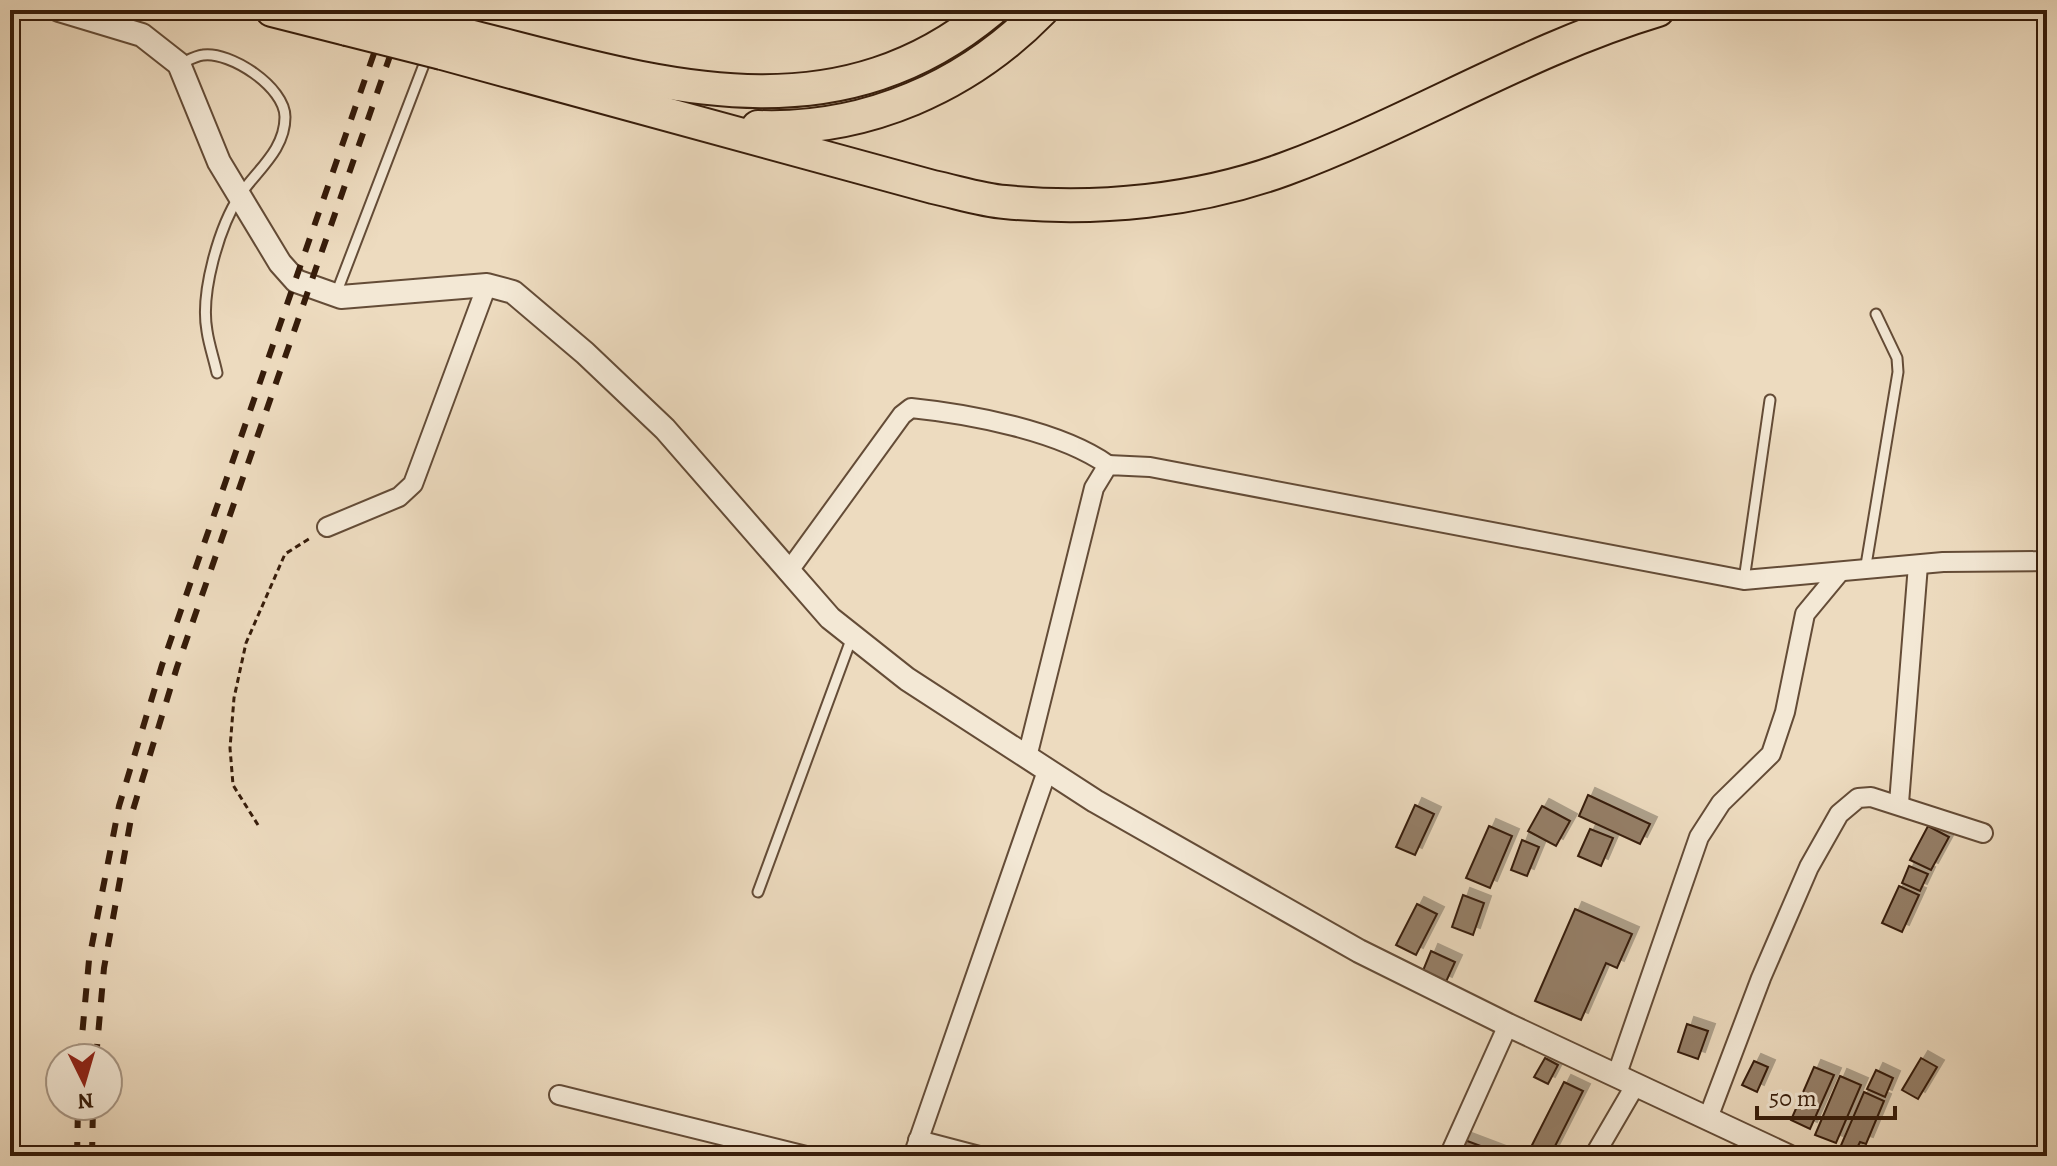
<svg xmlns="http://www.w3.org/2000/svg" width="2057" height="1166" viewBox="0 0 2057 1166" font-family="Alegreya,serif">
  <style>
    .building { fill: #957f68; stroke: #361c0a; stroke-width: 2; filter: url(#shadow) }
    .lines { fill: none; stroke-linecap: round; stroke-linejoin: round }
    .service-casing { stroke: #644c37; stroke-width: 13 }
    .minor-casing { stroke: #644c37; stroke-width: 22 }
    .tertiary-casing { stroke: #644c37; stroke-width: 26 }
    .motorway-casing { stroke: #361c0a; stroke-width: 36 }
    .path { stroke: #361c0a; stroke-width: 3; stroke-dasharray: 6 4; stroke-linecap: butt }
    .service { stroke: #f3e8d5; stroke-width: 9 }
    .minor { stroke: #f3e8d5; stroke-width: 18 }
    .tertiary { stroke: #f3e8d5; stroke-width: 22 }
    .motorway { stroke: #eddbbf; stroke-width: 32 }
    .rail { stroke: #361c0a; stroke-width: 6; stroke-dasharray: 14 14; stroke-linecap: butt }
    .motorway-bridge-casing { stroke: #361c0a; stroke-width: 36; stroke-linecap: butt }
    .motorway-bridge { stroke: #eddbbf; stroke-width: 32 }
  </style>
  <defs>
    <filter id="shadow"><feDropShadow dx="7" dy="-7" stdDeviation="0" flood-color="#0004"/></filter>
  </defs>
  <rect width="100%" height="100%" fill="#eddbbf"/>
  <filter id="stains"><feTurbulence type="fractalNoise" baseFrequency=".0025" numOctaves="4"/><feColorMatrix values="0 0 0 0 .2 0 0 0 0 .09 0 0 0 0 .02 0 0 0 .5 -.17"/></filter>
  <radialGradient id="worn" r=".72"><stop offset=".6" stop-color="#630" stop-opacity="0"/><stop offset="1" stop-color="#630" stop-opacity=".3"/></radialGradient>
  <g class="building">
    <path d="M1588,795L1650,824L1640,844L1579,816Z"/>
    <path d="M1415,805L1434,814L1415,855L1396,847Z"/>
    <path d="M1542,806L1570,821L1556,846L1528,831Z"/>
    <path d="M1489,826L1512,836L1490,888L1466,878Z"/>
    <path d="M1928,826L1949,837L1931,870L1910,860Z"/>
    <path d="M1590,829L1613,838L1601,866L1578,856Z"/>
    <path d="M1522,840L1539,847L1527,876L1511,870Z"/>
    <path d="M1909,866L1928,874L1920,891L1902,883Z"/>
    <path d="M1899,886L1919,895L1902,932L1882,923Z"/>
    <path d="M1463,895L1484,903L1473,935L1452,927Z"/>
    <path d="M1417,904L1437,914L1416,955L1396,945Z"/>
    <path d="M1575,909L1632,934L1617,968L1606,963L1581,1020L1535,1001Z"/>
    <path d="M1431,951L1455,962L1445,984L1422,973Z"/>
    <path d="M1687,1024L1708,1031L1698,1059L1678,1052Z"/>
    <path d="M1545,1058L1558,1065L1548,1084L1534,1077Z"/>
    <path d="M1921,1058L1937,1067L1918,1099L1902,1090Z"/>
    <path d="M1754,1061L1768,1067L1757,1092L1742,1085Z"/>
    <path d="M1814,1067L1834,1075L1810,1129L1791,1120Z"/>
    <path d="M1876,1070L1893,1078L1885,1097L1867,1089Z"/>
    <path d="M1840,1076L1861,1085L1836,1143L1815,1135Z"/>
    <path d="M1564,1082L1583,1091L1550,1156H1530L1527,1155Z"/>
    <path d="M1864,1092L1884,1101L1866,1144L1860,1142L1853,1156L1839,1150Z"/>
    <path d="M1462,1139L1507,1156H1455Z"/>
  </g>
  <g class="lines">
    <g class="service-casing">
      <g id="service">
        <path d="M180,64C187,61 195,56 203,55C230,51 285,87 285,117C285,150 257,170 240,195C219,227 200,293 207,331C209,345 214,359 217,373"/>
        <path d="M336,294L428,54"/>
        <path d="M1865,571L1898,372L1897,358L1876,314"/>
        <path d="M1744,580L1770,400"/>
        <path d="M758,892L852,637"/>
      </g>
    </g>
    <g class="minor-casing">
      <g id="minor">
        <path d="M327,527L399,497L413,484L487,285"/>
        <path d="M788,572L902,415L911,408C970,414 1060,431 1108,465"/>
        <path d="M1027,757L1094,488L1108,465L1150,467L1744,580L1943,562L2047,561"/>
        <path d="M1899,803L1918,565"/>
        <path d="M1617,1074L1699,837L1721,803L1771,754L1785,712L1805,614L1839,573"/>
        <path d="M559,1095L806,1156"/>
        <path d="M1708,1118L1761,978L1809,867L1839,814L1858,798L1871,797L1983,833"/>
        <path d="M918,1140L979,1156"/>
        <path d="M913,1156L1047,771"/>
        <path d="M1449,1156L1508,1025"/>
        <path d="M1594,1156L1636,1084"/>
      </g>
    </g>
    <g class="tertiary-casing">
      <path id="tertiary" d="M59,10L142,35L179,64L219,162L280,263L296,281L341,297L487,285L513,292L585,353L665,429L830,618L907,679L1095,801L1359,951L1508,1025L1788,1156"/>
    </g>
    <g class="motorway-casing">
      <g id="motorway">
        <path d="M272,10L347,29"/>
        <path d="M448,31C636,76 823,150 991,10"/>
        <path d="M442,53L933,187C957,192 981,200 1005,202C1097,211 1198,201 1285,169C1412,122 1528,49 1658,10"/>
        <path d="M758,127C866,131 967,87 1042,10"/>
      </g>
    </g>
    <path class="path" d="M258,825L233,785L230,748L234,698L246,643L285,554L312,537"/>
    <use href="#service" class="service"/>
    <use href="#minor" class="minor"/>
    <use href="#tertiary" class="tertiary"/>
    <use href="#motorway" class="motorway"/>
    <g class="rail">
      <path d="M80,1058L89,960L119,806L162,665L389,10"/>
      <path d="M96,1058L104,968L132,813L177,667L406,10"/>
      <path d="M77,1156L78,1106"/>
      <path d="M92,1156L93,1106"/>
    </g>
    <g class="motorway-bridge-casing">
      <g id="motorway-bridge">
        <path d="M382,15L448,31"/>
        <path d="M347,29L442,53"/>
      </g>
    </g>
    <use href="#motorway-bridge" class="motorway-bridge"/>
  </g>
  <rect width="2057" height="1166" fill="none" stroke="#eddbbf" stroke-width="40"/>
  <rect x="12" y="12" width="2033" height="1142" fill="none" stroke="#361c0a" stroke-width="4"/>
  <rect x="20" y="20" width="2017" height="1126" fill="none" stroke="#361c0a" stroke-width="2"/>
  <g transform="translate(84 1082) rotate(175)"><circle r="38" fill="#f3e8d5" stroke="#a79684" stroke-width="2"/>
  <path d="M0-6L14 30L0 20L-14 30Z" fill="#8f2418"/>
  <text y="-12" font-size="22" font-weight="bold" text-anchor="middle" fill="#361c0a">N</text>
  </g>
  <path d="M1757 1106v12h138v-12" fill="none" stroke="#361c0a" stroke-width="4"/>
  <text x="1769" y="1106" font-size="24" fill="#361c0a" stroke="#f3e8d5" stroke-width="6" paint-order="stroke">50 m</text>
  <rect width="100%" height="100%" filter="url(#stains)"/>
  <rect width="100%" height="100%" fill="url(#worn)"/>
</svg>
